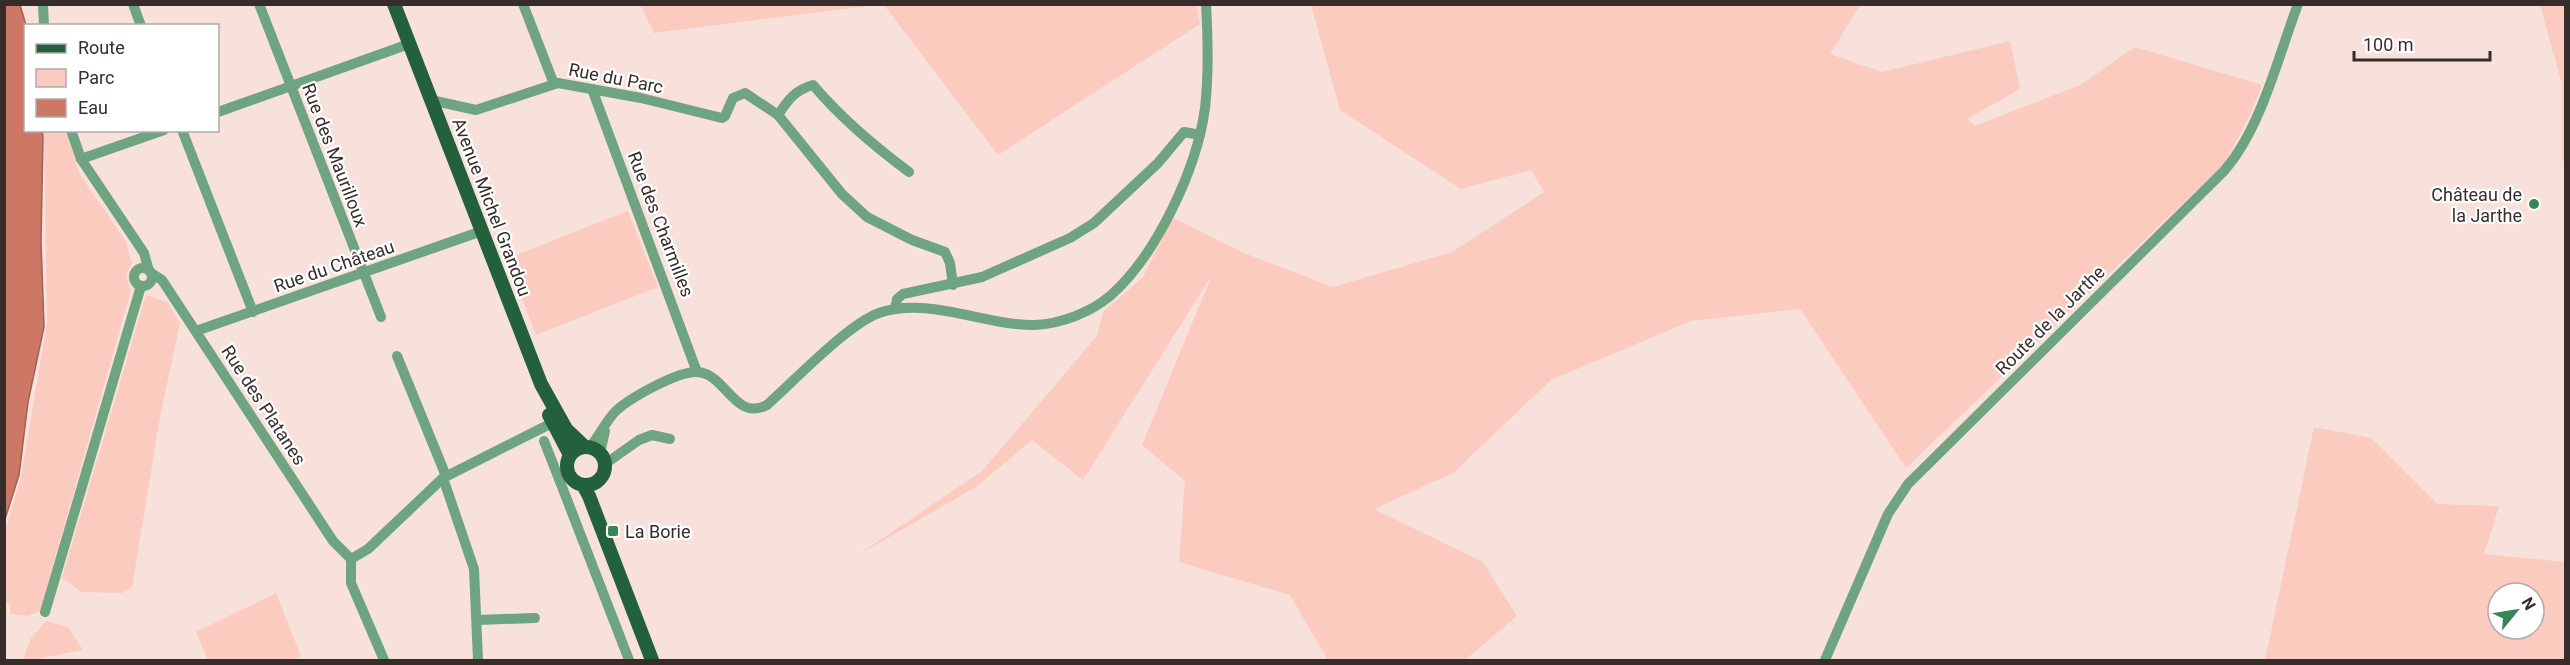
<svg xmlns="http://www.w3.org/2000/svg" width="2570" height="665" viewBox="0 0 2570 665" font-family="Roboto,sans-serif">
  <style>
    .green { fill: #fccbc0; fill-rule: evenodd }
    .water { fill: #cd7765; stroke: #a06154; stroke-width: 1.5 }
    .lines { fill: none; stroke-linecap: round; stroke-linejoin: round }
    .minor { stroke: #6fa480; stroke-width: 10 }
    .major { stroke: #23613d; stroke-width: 14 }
    .poi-dot { fill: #368657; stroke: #fff; stroke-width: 2 }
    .labels { text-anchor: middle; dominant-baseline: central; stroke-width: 4.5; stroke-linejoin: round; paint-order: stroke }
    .street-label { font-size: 18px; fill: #362d2b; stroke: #fff }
    .poi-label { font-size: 18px; fill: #362d2b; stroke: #fff; text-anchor: end }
  </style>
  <rect width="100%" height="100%" fill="#f8e0db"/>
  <g class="green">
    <path d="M640,5H875L654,33Z"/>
    <path d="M884,5H1196L1200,24L998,155Z"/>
    <path d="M1311,5H1860L1830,54L1882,72L2010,41L2020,89L1967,119L1975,126L2080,85L2135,47L2262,85L2250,115L2224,164L1906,468L1800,309L1691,321L1551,380L1453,473L1374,509L1483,562L1517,616L1465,660H1328L1290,595L1179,562L1185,481L1142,445L1212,275L1083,480L1032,440L976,487L858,555L982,471L1097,336L1103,312L1143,277L1173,218L1244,253L1333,287L1452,252L1544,192L1531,170L1461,189L1340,110Z"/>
    <path d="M2540,5H2565L2566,160L2562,161V84Z"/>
    <path d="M44,131H66L80,175L125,240L132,263L126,276L131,290L40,611L28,616L10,614V603H5L4,536L21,477L47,323Z"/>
    <path d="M628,211L658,287L536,335L506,259Z"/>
    <path d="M146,295L167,302L180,323L160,417L132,587L122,593L81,592L62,578Z"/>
    <path d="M2314,427L2371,438L2437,504L2499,506L2484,554L2565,562V660H2265ZM2498,593H2534V629H2498Z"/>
    <path d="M276,593L301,656L290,660H208L196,632Z"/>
    <path d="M46,621L68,627L83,650L41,658L40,660H23L31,638Z"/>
  </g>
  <path class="water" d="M20,5L26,25V130L42,131L43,136L41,242L44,327L28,402L19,475L5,519L4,5Z"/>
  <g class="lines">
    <g class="minor">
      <path d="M43,4L44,26"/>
      <path d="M133,4L141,26"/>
      <path d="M259,4L381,317"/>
      <path d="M523,4L554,84"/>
      <path d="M592,89L697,372"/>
      <path d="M431,100L476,110L558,83L641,98L722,118L725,116L733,98L745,93L778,115L842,194L867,217L912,240L945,252L950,263L953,285"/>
      <path d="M218,112L409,44"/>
      <path d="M778,115C788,100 795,90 813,85C841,118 874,146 909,172"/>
      <path d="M71,130L81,159L144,253L149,271"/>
      <path d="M182,130L253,312"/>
      <path d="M81,159L164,130"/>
      <circle cx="143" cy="277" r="9"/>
      <path d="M151,273L162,280L333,541L351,559"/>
      <path d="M895,309L897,299L903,294L982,277L1070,238L1094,223L1158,163L1184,132L1200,135"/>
      <path d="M196,331L482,231"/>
      <path d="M397,356L446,476"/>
      <path d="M544,441L559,479"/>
      <path d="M590,447C599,436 605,423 614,413C627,399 678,371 697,372C726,373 734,422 767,405C794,381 848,324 879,313C930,296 984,326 1035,325C1061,324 1091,312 1110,296C1156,256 1197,169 1205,108C1209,74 1208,39 1206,4"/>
      <path d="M600,453L605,431"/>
      <path d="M605,464L639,440L652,435L670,439"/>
      <path d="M569,475L559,479L629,660"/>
      <path d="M443,478L474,569L478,660"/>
      <path d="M351,559L368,549L443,478L552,423L557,426"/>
      <path d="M351,559V583L384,660"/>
      <path d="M45,612L141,286"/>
      <path d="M477,620L535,618"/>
      <path d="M1825,660L1888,514L1908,484L2224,171C2261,129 2278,57 2298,4"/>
    </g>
    <g class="major">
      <path d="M394,4L541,384L566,429L585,447"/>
      <path d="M549,415L570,455"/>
      <circle cx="586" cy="466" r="19"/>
      <path d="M583,485L589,496L652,660"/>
    </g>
  </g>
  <g class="poi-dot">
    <circle cx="2534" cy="204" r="6"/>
    <rect x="607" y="525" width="12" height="12" rx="3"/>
  </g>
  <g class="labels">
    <g class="street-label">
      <text transform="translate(616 78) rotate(11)">Rue du Parc</text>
      <text transform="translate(335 155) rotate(69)">Rue des Maurilloux</text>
      <text transform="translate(492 207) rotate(69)">Avenue Michel Grandou</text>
      <text transform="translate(661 224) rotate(69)">Rue des Charmilles</text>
      <text transform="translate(334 266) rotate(-19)">Rue du Château</text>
      <text transform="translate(2050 320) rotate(-45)">Route de la Jarthe</text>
      <text transform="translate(264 405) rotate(57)">Rue des Platanes</text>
    </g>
    <g class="poi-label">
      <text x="2522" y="194">Château de<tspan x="2522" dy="21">la Jarthe</tspan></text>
      <text x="625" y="531" text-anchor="start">La Borie</text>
    </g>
  </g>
  <rect width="2570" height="665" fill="none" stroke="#362d2b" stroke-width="12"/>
  <rect x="24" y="24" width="195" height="108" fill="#ffffff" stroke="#afabaa" stroke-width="1.5"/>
  <rect x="36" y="44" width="30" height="9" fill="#23613d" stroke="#afabaa" stroke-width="1.5"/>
  <text x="78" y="54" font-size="18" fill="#362d2b">Route</text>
  <rect x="36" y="69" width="30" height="18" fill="#fccbc0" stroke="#afabaa" stroke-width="1.5"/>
  <text x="78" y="84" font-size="18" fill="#362d2b">Parc</text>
  <rect x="36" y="99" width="30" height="18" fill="#cd7765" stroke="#afabaa" stroke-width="1.5"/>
  <text x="78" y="114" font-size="18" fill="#362d2b">Eau</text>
  <g transform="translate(2516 611) rotate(60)"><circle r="28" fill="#ffffff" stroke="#afabaa" stroke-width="1.5"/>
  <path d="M0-4.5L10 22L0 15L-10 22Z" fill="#368657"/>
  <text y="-9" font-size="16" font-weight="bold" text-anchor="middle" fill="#362d2b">N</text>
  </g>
  <path d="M2354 51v9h136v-9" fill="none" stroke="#362d2b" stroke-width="3"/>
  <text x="2363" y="51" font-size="18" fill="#362d2b" stroke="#ffffff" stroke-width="4.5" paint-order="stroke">100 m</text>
</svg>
